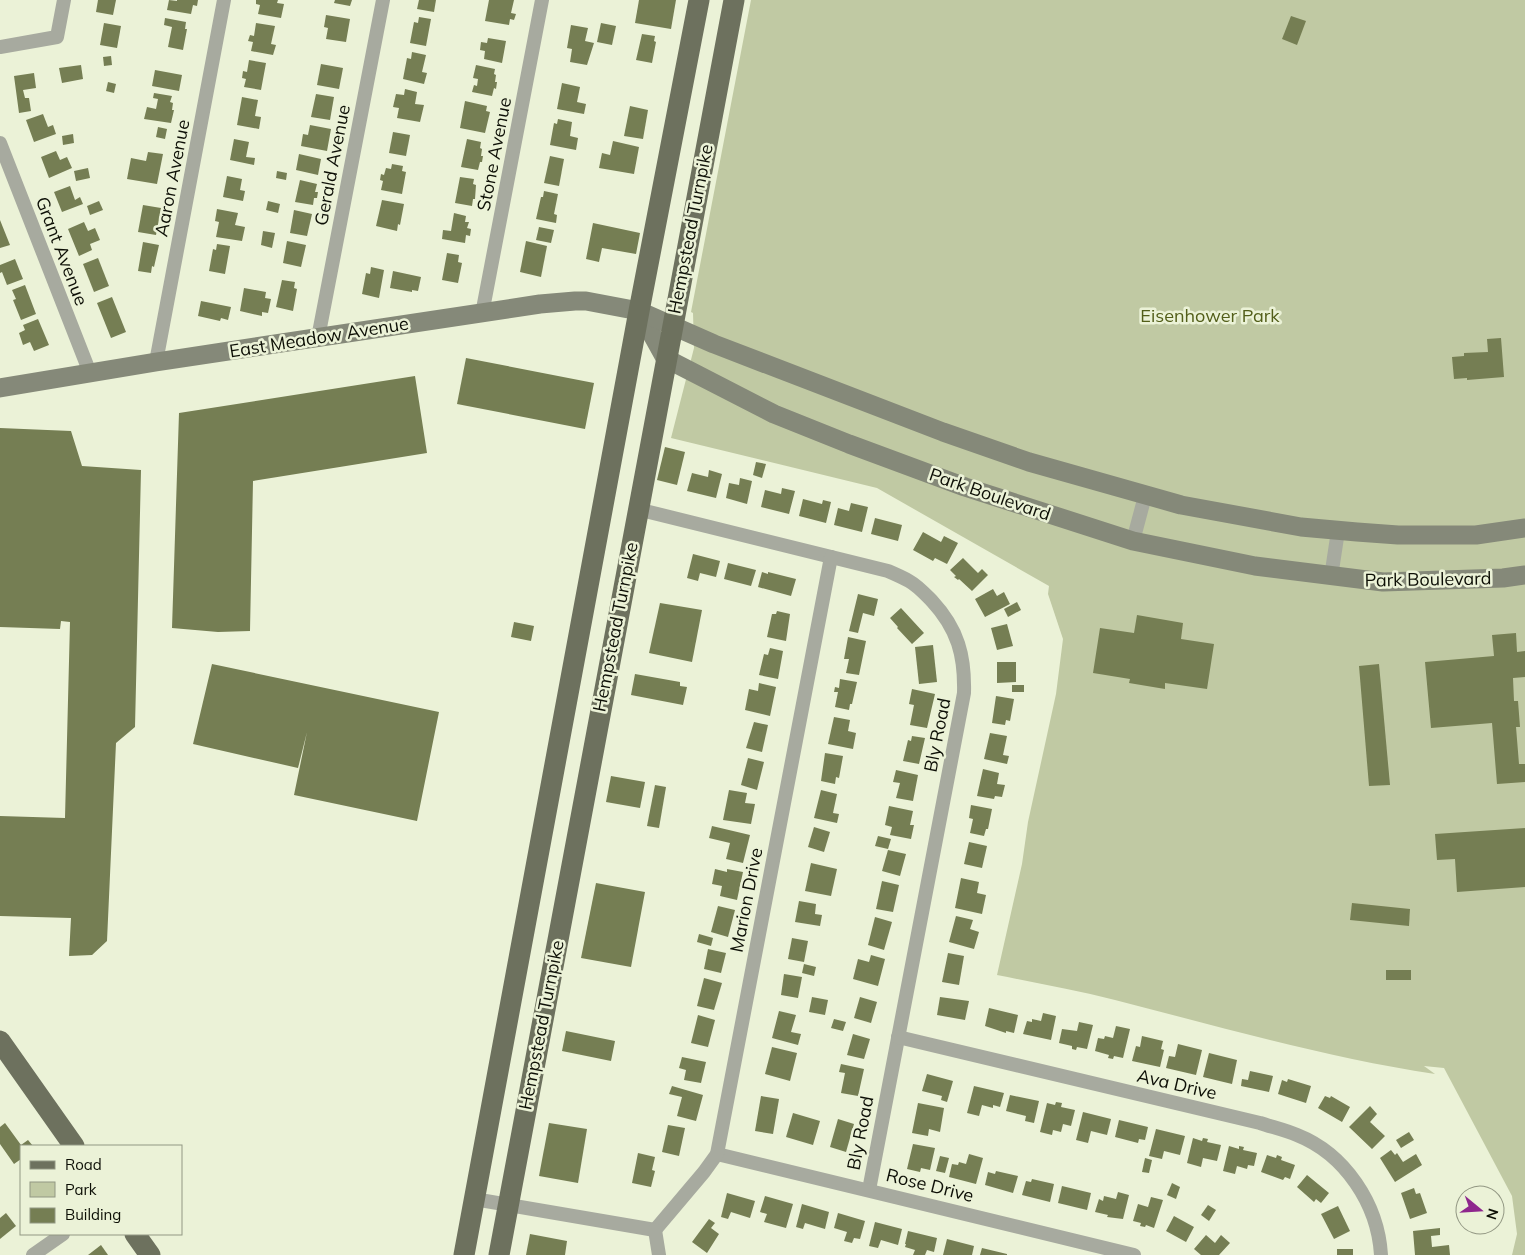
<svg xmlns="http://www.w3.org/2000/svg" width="1525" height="1255" viewBox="0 0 1525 1255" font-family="Mulish,sans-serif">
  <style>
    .green { fill: #c0c9a3 }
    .building { fill: #757e53 }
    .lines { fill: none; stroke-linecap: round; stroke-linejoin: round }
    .street { stroke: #a7aa9f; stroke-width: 14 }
    .secondary { stroke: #858979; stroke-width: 19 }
    .primary { stroke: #6d715e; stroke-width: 21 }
    .labels { text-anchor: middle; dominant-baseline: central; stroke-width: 5; stroke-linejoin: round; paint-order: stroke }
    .street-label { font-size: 18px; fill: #0d0f06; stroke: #ebf2d7 }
    .park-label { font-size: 18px; fill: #525e19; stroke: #ebf2d7 }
  </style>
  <rect width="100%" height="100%" fill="#ebf2d7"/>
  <path class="green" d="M751,0H1525V1255H1512L1517,1234L1512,1196L1444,1068L1424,1066L1435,1074C1327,1058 1221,1027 1115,1000C1076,990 1036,983 997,975L1022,864L1028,822L1056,694L1063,639L1048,594L1049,586L877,488L671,438L694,348L693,313L691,312Z"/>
  <g class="building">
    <path d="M98,0H116L113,15L96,12Z"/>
    <path d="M169,0L177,1V0H198L197,6L193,5L191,14L167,10Z"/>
    <path d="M256,0H278L277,3L284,4L281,18L258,14L260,5L256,4Z"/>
    <path d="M335,0H352L350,6L334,3Z"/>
    <path d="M419,0H436L434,12L417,9Z"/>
    <path d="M489,0H514L511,13L516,14L514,20L510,19L509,25L485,21Z"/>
    <path d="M639,0H676L671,29L635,23Z"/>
    <path d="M326,15L350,19L346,42L326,39L328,28L324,27Z"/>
    <path d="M1291,16L1306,21L1297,45L1282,39Z"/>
    <path d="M419,17L431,19L426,46L410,43L414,22L418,23Z"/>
    <path d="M165,18L186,22L185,29H187L183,50L168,47L172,27L164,25Z"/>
    <path d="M104,23L121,26L117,48L100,45Z"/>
    <path d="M256,23L275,26L271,44L276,45L273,55L251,51L253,42L248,41L250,35L254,36Z"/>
    <path d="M601,23L616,26L612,45L597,42Z"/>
    <path d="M571,25L588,28L585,41L594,43L587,65L570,62L572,49L567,48Z"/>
    <path d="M642,34L655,36L654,41L656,42L652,63L636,60Z"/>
    <path d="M488,38L506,41L502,63L484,59L485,51L480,50L481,42L487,43Z"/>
    <path d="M412,52L426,55L422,72L427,73L424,84L403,79L407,58L411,59Z"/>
    <path d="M111,56L112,65L104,66L103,57Z"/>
    <path d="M249,60L266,63L261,90L244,87L246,79L242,78L243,71L247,72Z"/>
    <path d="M321,64L343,68L339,89L317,85Z"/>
    <path d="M81,65L83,79L62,83L59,68Z"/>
    <path d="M476,65L495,69L494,74L496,75L495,82H497L496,89L494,88L492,96L472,92L474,85L477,86L478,79L473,78Z"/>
    <path d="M155,70L182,75L179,91L152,86Z"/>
    <path d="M34,73L36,88L23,90L25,98H29L31,111L19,113L14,76Z"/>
    <path d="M108,82L116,84L114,93L106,91Z"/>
    <path d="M562,83L580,87L577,102L586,104L584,114L557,109Z"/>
    <path d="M405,89L417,92L415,104L424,105L420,122L397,118L399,108L393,107L396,94L404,95Z"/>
    <path d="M154,93L172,96L170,102L173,103L172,110H174L171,123L144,119L147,107L156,109L158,99L153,98Z"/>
    <path d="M316,94L334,97L330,120L311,117Z"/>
    <path d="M242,97L258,100L255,116L261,117L259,129L237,125Z"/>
    <path d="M465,101L487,106L486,111L490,112L485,133L460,128Z"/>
    <path d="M630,106L648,110L643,139L624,136Z"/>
    <path d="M43,114L48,127L53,125L56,134L34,142L26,120Z"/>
    <path d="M558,119L572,122L570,136L578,138L576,150L550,145L554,123L557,124Z"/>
    <path d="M310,125L331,129L327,151L301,146L303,134L308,135Z"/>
    <path d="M158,127L167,129L165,139L156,137Z"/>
    <path d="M393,132L410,135L406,156L389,153Z"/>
    <path d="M73,134L74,143L63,145L62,136Z"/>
    <path d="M234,139L249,142L246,157L255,158L254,165L230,160Z"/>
    <path d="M467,139L481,142L480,148L482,149L481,156H483L482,162H480L478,170L461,167Z"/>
    <path d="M613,141L639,147L634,174L599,168L602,153L610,155Z"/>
    <path d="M56,151L60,160L67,157L72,168L49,178L41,157Z"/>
    <path d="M148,152L163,154L157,184L127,179L131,158L146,161Z"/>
    <path d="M299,154L321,159L318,175L296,170Z"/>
    <path d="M550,156L564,159L559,186L544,183Z"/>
    <path d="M392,164L403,166L402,171L406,172L402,194L381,190L383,181L380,180L381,174L384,175L386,168L391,169Z"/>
    <path d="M88,168L90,178L76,181L74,171Z"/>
    <path d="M277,171L287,173L286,180L276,178Z"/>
    <path d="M227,176L242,179L240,190L245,191L243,201L223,197Z"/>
    <path d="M460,177L474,179L473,184L476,185L475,199H473L472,206L455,203Z"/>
    <path d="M300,180L317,184L315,192H318L317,198H314L313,205L295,202Z"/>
    <path d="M70,186L75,200L80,197L83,204L62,212L54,192Z"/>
    <path d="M544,191L558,194L554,214L557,215L556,223L536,219L541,197H543Z"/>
    <path d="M382,200L404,204L400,225L398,224L397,231L376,226Z"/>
    <path d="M99,201L103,210L90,215L87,206Z"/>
    <path d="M268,201L280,204L278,213L266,210Z"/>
    <path d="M143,205L161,208L156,235L138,232Z"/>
    <path d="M217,209L238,213L235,225L245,227L242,241L216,237L219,222L215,221Z"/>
    <path d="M294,210L312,214L307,236L290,233Z"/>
    <path d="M454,213L466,216L465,222H469L467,228L471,229L470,236L466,235L465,243L442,239L443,230L451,231Z"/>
    <path d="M0,220L10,245L0,248Z"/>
    <path d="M84,222L88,231L95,228L100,240L90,244L92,250L79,256L68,229Z"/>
    <path d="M593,223L640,233L636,254L602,248L599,262L586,259Z"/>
    <path d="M539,227L554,230L551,243L536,240Z"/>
    <path d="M263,231L275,233L272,248L261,245Z"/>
    <path d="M287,241L306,245L301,267L283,263Z"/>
    <path d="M526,241L547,246L541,277L520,272Z"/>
    <path d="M143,242L159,245L154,267L152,266L151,273L138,271Z"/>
    <path d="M217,244L230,246L225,274L209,271L213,249L216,250Z"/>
    <path d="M447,253L459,255L458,262L462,263L458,283L442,280Z"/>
    <path d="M98,258L109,286L94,292L83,264Z"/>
    <path d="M15,259L23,279L7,285L2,272L0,273V265Z"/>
    <path d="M371,267L384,270L379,298L362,294L366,273L370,274Z"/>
    <path d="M393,271L421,277L418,291L412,290V292L390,288Z"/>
    <path d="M282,280L295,282L294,288L297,289L293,311L276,307Z"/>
    <path d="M25,285L36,314L21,320L13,300L16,299L12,290Z"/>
    <path d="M244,288L266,292L265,298L271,299L268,313L262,312V316L240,311Z"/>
    <path d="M112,297L126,332L111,338L97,303Z"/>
    <path d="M201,301L231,307L228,320L221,318L220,321L198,316Z"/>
    <path d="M38,319L49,345L34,351L30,342L23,345L19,333L25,330L23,325Z"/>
    <path d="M1501,338L1504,377L1467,380V378L1454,379L1452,357L1464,356V353L1488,352L1487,339Z"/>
    <path d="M466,358L594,383L585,429L457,404Z"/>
    <path d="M415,376L427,453L253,481L250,631L218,632L172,628L179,413Z"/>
    <path d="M0,428L71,431L82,466L141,470L135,727L116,743L107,941L92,955L69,956L71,918L0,916V816L65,818L70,622L61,621L60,629L0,627Z"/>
    <path d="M665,447L685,452L677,485L657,480Z"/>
    <path d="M756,462L766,464L762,478L753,475Z"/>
    <path d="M709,470L722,474L716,498L687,491L692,473L708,477Z"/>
    <path d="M740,478L752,481L747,504L726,498L729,483L739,485Z"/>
    <path d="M782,488L795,491L789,514L761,507L765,490L781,494Z"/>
    <path d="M803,499L822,504L823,500L831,502L826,523L799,516Z"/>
    <path d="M851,503L868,507L862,532L834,525L838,508L849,511Z"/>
    <path d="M875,518L902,525L898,541L871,534Z"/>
    <path d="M923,532L941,542L944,536L958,543L947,564L935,558L933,561L913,550Z"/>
    <path d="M693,554L720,561L716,577L700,573L698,581L687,578Z"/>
    <path d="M963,558L978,573L982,569L988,575L972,591L959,579L958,580L954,577L956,576L950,570Z"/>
    <path d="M728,563L756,570L751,586L724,579Z"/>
    <path d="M762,572L768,574V572L796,579L791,596L758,587Z"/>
    <path d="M993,589L997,596L1004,592L1010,604L985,617L975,599Z"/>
    <path d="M858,594L878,599L874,616L863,613L858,633L849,631Z"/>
    <path d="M1017,602L1021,610L1008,617L1004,609Z"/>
    <path d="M660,603L702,610L692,662L649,653Z"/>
    <path d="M901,608L924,633L912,644L897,628L898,627L890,618Z"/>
    <path d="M777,611L790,614L786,641L767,637L772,614H776Z"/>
    <path d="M1137,615L1183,623L1181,639L1214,644L1207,689L1165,683V689L1129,683L1130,679L1093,673L1100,628L1134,633Z"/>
    <path d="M514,622L534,626L531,641L511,637Z"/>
    <path d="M1007,624L1013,646L997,650L991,628Z"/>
    <path d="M1516,633L1517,652L1525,651V677L1513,678L1514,701H1518L1520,727H1516L1519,764H1525V782L1497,784L1492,723L1431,728L1425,662L1494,656L1492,635Z"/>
    <path d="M848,637L866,641L859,675L846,673L849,659H844Z"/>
    <path d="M933,645L937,682L919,684L915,647Z"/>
    <path d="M770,648L783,651L778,679L759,675L764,654L768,655Z"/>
    <path d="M997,662H1016V682L997,683Z"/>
    <path d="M212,664L439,712L417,821L294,795L307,732L298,768L193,744Z"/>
    <path d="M1379,664L1390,785L1369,786L1359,666Z"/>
    <path d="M635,674L680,682V686L687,687L683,705L631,695Z"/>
    <path d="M840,679L857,682L852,704H850L849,710L835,707L838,692H834L835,687L839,688Z"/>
    <path d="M759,683L776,687L770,716L745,710L749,689L758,691Z"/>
    <rect x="1012" y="685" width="12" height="7"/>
    <path d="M912,689L935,694L927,728L910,725L914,705L909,704Z"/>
    <path d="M996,696L1014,699L1010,721L1006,720L1005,725L992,723Z"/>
    <path d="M834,717L850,720L848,731L856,733L853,749L828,744Z"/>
    <path d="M754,722L768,725L762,752L746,748Z"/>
    <path d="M990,733L1007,736L1003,755L1009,756L1007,764L984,759Z"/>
    <path d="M912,736L925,738L919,764L903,761L908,740L911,741Z"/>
    <path d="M825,753L843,756L839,778L836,777L835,784L821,781Z"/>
    <path d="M748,758L764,762L757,790L741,785Z"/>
    <path d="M983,769L999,773L997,784L1005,785L1002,797L995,796L994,799L977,796Z"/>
    <path d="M896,770L918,775L913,801L896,798L900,783L893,782Z"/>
    <path d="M611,776L645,782L640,808L606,802Z"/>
    <path d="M655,785L666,787L659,828L647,826Z"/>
    <path d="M729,790L747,793L745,803L755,804L751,824L723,820Z"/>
    <path d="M821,790L837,794L833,813L839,814L837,823L814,818Z"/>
    <path d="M971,805L992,809L988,829H986L984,836L970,833L973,819L969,818Z"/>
    <path d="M889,806L913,811L910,825H914L911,839L890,835L892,827L885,825Z"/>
    <path d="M712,826L750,835L743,863L726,859L730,843L709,838Z"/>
    <path d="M814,827L830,832L824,852L808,847Z"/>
    <path d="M1525,828V887L1457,892L1455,859L1437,860L1435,834Z"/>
    <path d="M878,836L891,839L888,849L875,846Z"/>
    <path d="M969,842L987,846L982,868L964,864Z"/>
    <path d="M888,850L906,854L900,876L882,871Z"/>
    <path d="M811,863L837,869L831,896L805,891Z"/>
    <path d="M715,869L727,872V869L743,872L737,900L720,896L722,886L712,884Z"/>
    <path d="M961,878L979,882L977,893L986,895L982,914L955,908Z"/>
    <path d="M882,881L899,885L893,912L876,909Z"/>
    <path d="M596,883L645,892L631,967L581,958Z"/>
    <path d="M799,901L816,904L815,914L822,915L820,926L795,922Z"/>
    <path d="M1352,903L1410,909L1409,926L1350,920Z"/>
    <path d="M718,906L735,910L728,937L711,932Z"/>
    <path d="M956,916L973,920L970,929L979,932L974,949L949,942Z"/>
    <path d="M875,917L892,922L884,950L868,945Z"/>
    <path d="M699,934L713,938L711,946L697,942Z"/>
    <path d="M792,938L808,941L804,962L788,959Z"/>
    <path d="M708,949L726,953L721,973L704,969Z"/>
    <path d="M948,953L964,956L959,985L942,982Z"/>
    <path d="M871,955L885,959L878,986L853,979L858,959L869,962Z"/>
    <path d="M804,964L816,967L814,976L802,973Z"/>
    <rect x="1386" y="970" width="25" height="10"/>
    <path d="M784,974L802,977L798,998L781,995Z"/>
    <path d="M704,978L722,983L714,1010L697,1006Z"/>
    <path d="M812,997L828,1000L825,1015L809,1012Z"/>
    <path d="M860,997L877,1002L871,1023L854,1018Z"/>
    <path d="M940,997L969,1001L965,1020L937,1015Z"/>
    <path d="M989,1008L1018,1015L1014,1033L1006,1031V1033L985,1026Z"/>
    <path d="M779,1011L796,1015L791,1032L801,1034L798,1045L772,1038Z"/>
    <path d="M1043,1013L1056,1016L1051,1040L1023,1034L1027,1021L1032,1022V1019L1041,1021Z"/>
    <path d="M698,1015L715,1020L708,1047L691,1043Z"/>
    <path d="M834,1019L846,1022L843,1031L831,1028Z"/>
    <path d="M1079,1022L1093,1025L1087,1049L1077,1047L1076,1050L1072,1049V1046L1059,1043L1062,1029L1077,1031Z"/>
    <path d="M1116,1026L1130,1029L1123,1058L1114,1056L1113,1059L1108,1058L1109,1055L1095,1051L1098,1038L1104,1039L1105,1036L1113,1038Z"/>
    <path d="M566,1031L615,1041L611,1061L562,1051Z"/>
    <path d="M853,1034L870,1039L864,1059L847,1055Z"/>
    <path d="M1142,1036L1163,1041L1161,1049L1164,1050L1160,1067L1132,1061L1136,1046L1140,1047Z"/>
    <path d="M1178,1044L1202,1050L1196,1075L1166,1068L1169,1056L1175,1057Z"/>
    <path d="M772,1047L797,1053L790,1081L765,1074Z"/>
    <path d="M1209,1053L1237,1060L1232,1084L1203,1077Z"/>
    <path d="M682,1057L706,1062L701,1083L684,1080L686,1070L679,1068Z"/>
    <path d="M841,1064L864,1069L858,1096L841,1093L845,1073L839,1072Z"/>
    <path d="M1250,1071L1273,1076L1269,1092L1241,1086L1242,1079L1248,1080Z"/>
    <path d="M927,1074L953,1081L947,1102L941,1100L942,1096L922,1091Z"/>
    <path d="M1288,1079L1311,1086L1306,1103L1278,1094L1282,1080L1287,1082Z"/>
    <path d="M672,1086L703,1095L696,1121L677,1116L682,1097L669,1094Z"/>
    <path d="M974,1086L1004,1093L1000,1107L993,1105V1108L982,1105L979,1116L967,1113Z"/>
    <path d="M1010,1095L1039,1101L1034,1123L1025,1121L1026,1116L1006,1111Z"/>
    <path d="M761,1096L779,1099L773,1134L755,1131Z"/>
    <path d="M1325,1096L1330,1098L1331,1096L1350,1107L1342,1122L1318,1108Z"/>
    <path d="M1056,1102L1062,1103L1061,1107L1075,1110L1071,1126L1063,1124L1061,1132L1053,1130L1052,1135L1040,1132L1047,1103L1055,1105Z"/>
    <path d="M918,1103L944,1108L940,1132L929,1129L928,1136L912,1133Z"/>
    <path d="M1370,1106L1377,1114L1370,1122L1385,1136L1372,1149L1349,1127Z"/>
    <path d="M1083,1112L1111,1119L1107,1135L1091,1131L1088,1143L1076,1140Z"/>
    <path d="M793,1113L820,1121L813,1145L786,1137Z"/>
    <path d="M838,1119L854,1124L846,1152L830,1147Z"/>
    <path d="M1119,1120L1148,1127L1145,1140L1139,1139L1138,1143L1115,1137Z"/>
    <path d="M5,1123L21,1145L28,1140L33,1146H21V1159L14,1164L0,1144V1127Z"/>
    <path d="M549,1123L587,1129L578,1183L539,1176Z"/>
    <path d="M668,1125L685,1128L679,1156L662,1152Z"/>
    <path d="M1156,1129L1185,1136L1180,1155L1164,1151L1162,1159L1149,1156Z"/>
    <path d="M1409,1132L1414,1140L1401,1148L1396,1140Z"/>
    <path d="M1193,1138L1202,1141L1203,1138L1208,1139L1207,1142L1221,1145L1217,1161L1203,1158L1201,1167L1187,1163Z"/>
    <path d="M913,1144L935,1148L930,1170L921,1168L920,1172L907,1169Z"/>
    <path d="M1229,1146L1239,1149V1146L1244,1147L1243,1150L1257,1153L1254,1166L1248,1165L1247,1169L1237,1166L1235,1174L1223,1171Z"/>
    <path d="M1391,1150L1395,1155L1397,1153L1403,1162L1416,1154L1422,1165L1395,1182L1380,1158Z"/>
    <path d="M638,1153L655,1157L652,1170L655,1171L651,1187L632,1183Z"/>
    <path d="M969,1154L983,1158L976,1184L949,1177L952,1164L958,1165L959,1162L966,1164Z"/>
    <path d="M1267,1155L1276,1158L1277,1155L1282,1157L1281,1160L1295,1165L1290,1179L1285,1177L1283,1180L1261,1172Z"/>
    <path d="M940,1156L949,1158L945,1173L936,1171Z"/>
    <path d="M1145,1158L1152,1160L1149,1173L1142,1172Z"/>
    <path d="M996,1171L1018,1176L1013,1193L985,1185L988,1172L995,1174Z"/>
    <path d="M1307,1175L1329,1193L1321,1203L1316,1199L1314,1202L1297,1187Z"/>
    <path d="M1032,1179L1054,1184L1050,1202L1022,1195L1026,1181L1031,1182Z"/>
    <path d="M1172,1183L1180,1187L1176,1199L1167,1195Z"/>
    <path d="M1062,1186L1091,1193L1087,1210L1058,1203Z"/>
    <path d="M1414,1188L1416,1194L1420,1193L1427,1213L1410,1219L1401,1193Z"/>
    <path d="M1118,1192L1129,1195L1123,1219L1107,1217L1108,1215L1095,1212L1099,1199L1103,1201L1104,1196L1116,1199Z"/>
    <path d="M727,1193L755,1201L750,1218L731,1212L728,1219L721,1217Z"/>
    <path d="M765,1196L793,1204L786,1228L764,1222L767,1214L760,1212Z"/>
    <path d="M1151,1197L1163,1200L1154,1228L1146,1225L1145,1227L1140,1226L1141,1223L1133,1221L1138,1204L1148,1207Z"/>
    <path d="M802,1204L829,1212L825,1229L805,1223L803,1229L796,1227Z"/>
    <path d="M1208,1205L1216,1210L1209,1221L1201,1215Z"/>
    <path d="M1338,1206L1350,1231L1334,1239L1321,1214Z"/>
    <path d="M6,1213L16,1226L0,1239V1218Z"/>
    <path d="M838,1213L865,1221L860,1239L854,1238L852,1243L844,1241L847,1232L834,1228Z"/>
    <path d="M1174,1216L1194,1227L1186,1242L1166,1231Z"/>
    <path d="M709,1219L715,1223L711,1228L719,1234L707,1253L692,1242Z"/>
    <path d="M875,1222L902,1229L898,1245L881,1240L878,1248L869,1246Z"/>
    <path d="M1440,1228V1235L1431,1236L1432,1247L1449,1245L1450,1255H1415L1413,1231Z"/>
    <path d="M908,1231L937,1238L934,1252L927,1250L925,1255H913L915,1250L905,1247L906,1244H905Z"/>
    <path d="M530,1234L567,1241L565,1255H526Z"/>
    <path d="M1206,1235L1215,1243L1221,1235L1230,1243L1219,1255H1201L1194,1249Z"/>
    <path d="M947,1239L974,1246L972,1255H943Z"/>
    <path d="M101,1245L108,1255H88Z"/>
    <path d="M982,1248L1007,1254V1255H980Z"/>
    <rect x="1337" y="1249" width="16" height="6"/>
  </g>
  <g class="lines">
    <g class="street">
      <path d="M0,47L57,37L64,0"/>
      <path d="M0,143L90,373"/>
      <path d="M482,314L542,0"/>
      <path d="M318,338L383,0"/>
      <path d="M156,362L224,0"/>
      <path d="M637,509L888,571C895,574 902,577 909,581C918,586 925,594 932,601C958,629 965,656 964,693L869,1190"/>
      <path d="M1133,541L1145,496"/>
      <path d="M1331,577L1338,531"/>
      <path d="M898,1037L1260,1123C1272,1127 1285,1130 1297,1135C1345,1154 1378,1204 1381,1255"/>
      <path d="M717,1154L1134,1255"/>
      <path d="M474,1199L655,1230"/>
      <path d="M655,1230L704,1172L717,1154L831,557"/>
      <path d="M655,1230L659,1255"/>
      <path d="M33,1255L63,1234"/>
    </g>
    <g class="secondary">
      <path d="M639,311L665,358L774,414L849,444L965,487L1133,541L1255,566L1383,582L1503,578L1525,575"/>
      <path d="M0,388L156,362L540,304L575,301H586L639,311L714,344L943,432L1029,462L1181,505L1301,527L1357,532L1398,535H1476L1525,528"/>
    </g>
    <g class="primary">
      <path d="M0,1041L74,1146"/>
      <path d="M135,1234L150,1255"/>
      <path d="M464,1255L639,311L699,0"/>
      <path d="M499,1255L734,0"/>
    </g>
  </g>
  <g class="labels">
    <g class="street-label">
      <text transform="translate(494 154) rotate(-79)">Stone Avenue</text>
      <text transform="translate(332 165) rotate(-79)">Gerald Avenue</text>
      <text transform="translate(172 178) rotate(-79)">Aaron Avenue</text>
      <text transform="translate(690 229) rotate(-79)">Hempstead Turnpike</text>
      <text transform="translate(62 251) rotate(69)">Grant Avenue</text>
      <text transform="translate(319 337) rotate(-9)">East Meadow Avenue</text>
      <text transform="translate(990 494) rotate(19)">Park Boulevard</text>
      <text transform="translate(1428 579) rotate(-1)">Park Boulevard</text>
      <text transform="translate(615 627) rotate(-79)">Hempstead Turnpike</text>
      <text transform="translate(937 735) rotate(-79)">Bly Road</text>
      <text transform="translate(746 900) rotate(-79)">Marion Drive</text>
      <text transform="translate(541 1025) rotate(-79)">Hempstead Turnpike</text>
      <text transform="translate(1177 1084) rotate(13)">Ava Drive</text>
      <text transform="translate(860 1133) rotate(-79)">Bly Road</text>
      <text transform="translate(930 1185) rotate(14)">Rose Drive</text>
    </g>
    <g class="park-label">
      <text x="1210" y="315">Eisenhower Park</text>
    </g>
  </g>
  <rect x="20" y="1145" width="162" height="90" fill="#ebf2d7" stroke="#929783"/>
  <rect x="30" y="1161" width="25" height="8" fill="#6d715e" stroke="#929783"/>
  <text x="65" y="1170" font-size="15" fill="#0d0f06">Road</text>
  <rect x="30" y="1182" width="25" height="15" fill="#c0c9a3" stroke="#929783"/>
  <text x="65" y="1195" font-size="15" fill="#0d0f06">Park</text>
  <rect x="30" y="1208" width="25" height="15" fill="#757e53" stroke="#929783"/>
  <text x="65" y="1220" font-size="15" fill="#0d0f06">Building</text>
  <g transform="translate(1480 1210) rotate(108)"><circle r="24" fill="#ebf2d7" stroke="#929783"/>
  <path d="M0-4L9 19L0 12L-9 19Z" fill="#8e278d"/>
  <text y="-8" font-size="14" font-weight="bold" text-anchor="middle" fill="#0d0f06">N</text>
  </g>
</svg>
